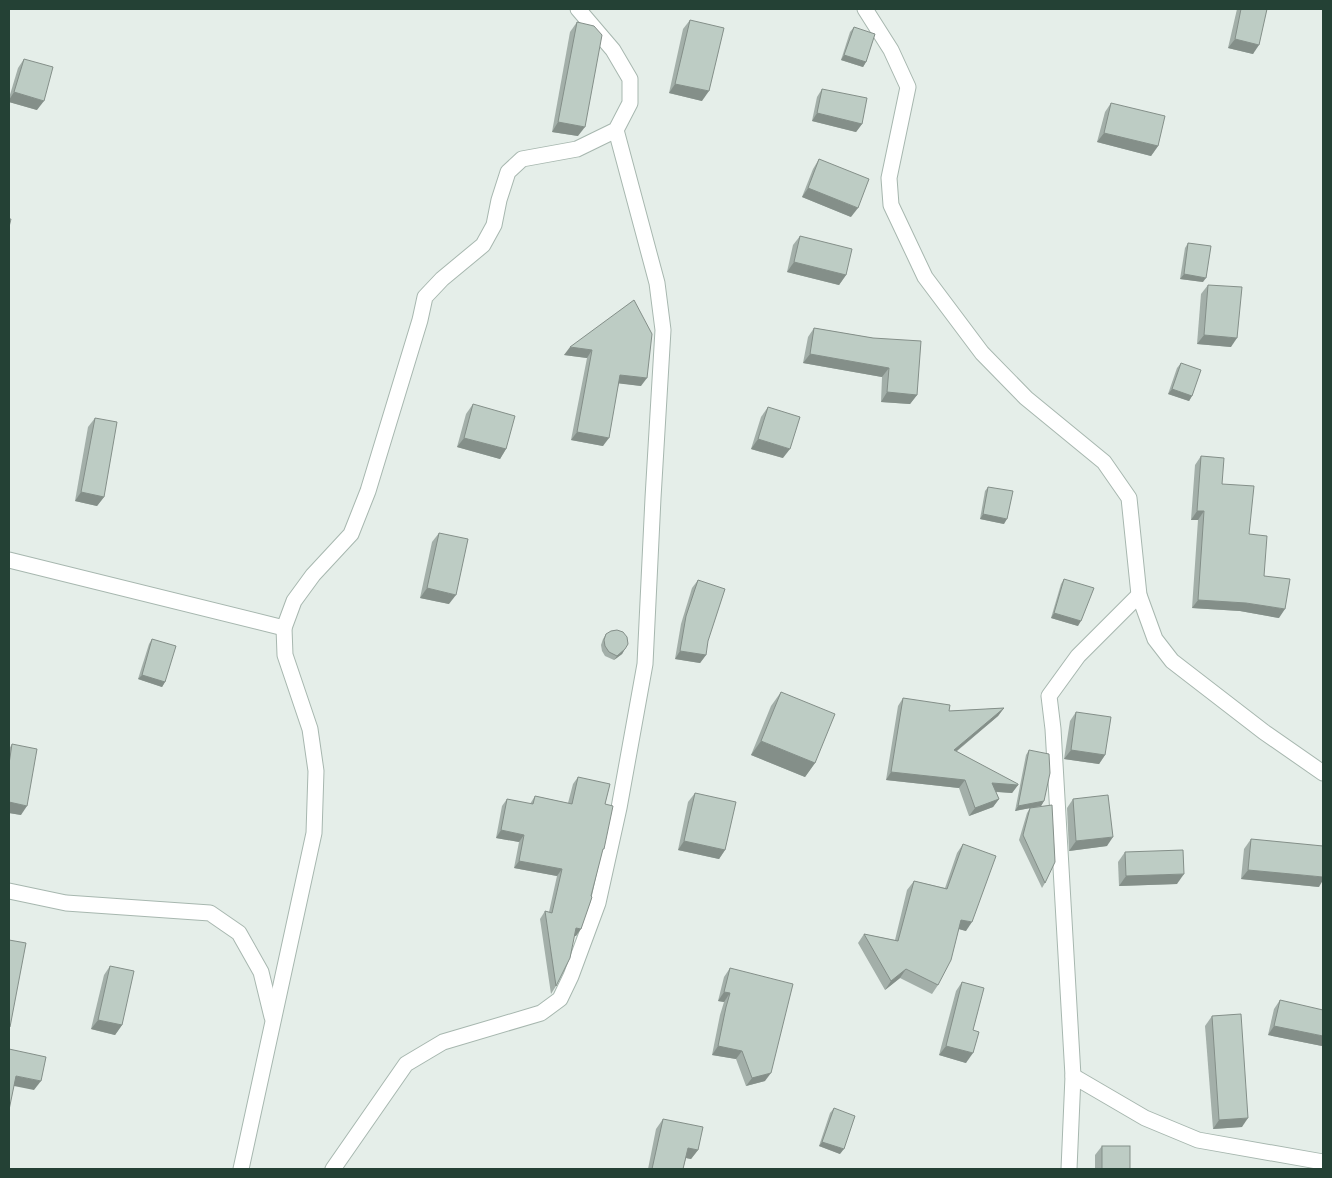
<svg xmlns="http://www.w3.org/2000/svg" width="1332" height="1178" viewBox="0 0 1332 1178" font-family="Figtree,sans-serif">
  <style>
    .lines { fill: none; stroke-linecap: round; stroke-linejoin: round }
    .minor-casing { stroke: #a7b7af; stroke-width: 17 }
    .minor { stroke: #fff; stroke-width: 15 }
    .wall { fill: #a3afa9 }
    .shaded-wall { fill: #848f89 }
    .building { fill: #bdccc4; stroke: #848f89 }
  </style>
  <rect width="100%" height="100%" fill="#e5eee9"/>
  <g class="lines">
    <g class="minor-casing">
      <g id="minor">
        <path d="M865,9L891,50L908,87L889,178L891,205L925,277L982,353L1026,398L1104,462L1129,498L1139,595L1155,639L1172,661L1264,732L1323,773"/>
        <path d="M9,560L284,628"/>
        <path d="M9,891L66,903L210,913L239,933L261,972L272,1017"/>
        <path d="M1073,1076L1145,1118L1198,1140L1323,1162"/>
        <path d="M241,1169L314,833L316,771L310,729L285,655L284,628L294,601L313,575L351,534L368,491L420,320L425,297L442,279L483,245L494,225L499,200L508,172L522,159L577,149L616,130L630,103V79L613,50L578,9"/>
        <path d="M333,1169L406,1064L443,1042L541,1013L560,999L571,976L598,903L619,808L645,664L653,498L663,330L657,283L616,130"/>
        <path d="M1069,1169L1073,1076L1053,729L1049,696L1078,656L1139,595"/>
      </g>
    </g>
    <use href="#minor" class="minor"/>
  </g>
  <g class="wall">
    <path d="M1237,9H1267L1253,54L1228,48Z"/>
    <path d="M690,20L702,101L669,93L683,29Z"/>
    <path d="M577,22L578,136L552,132L570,32Z"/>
    <path d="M854,27L866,62L863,67L841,60L850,32Z"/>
    <path d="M24,59L37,110L9,102V98L18,68Z"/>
    <path d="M822,89L862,124L856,132L812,121L817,97Z"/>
    <path d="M1111,103L1158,146L1151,156L1097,142L1105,112Z"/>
    <path d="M819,159L851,217L802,197L813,169Z"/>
    <path d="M800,236L846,275L839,285L787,272L793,245Z"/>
    <path d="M1188,243L1203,282L1180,279L1185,248Z"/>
    <path d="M1208,285L1231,347L1197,344L1201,294Z"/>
    <path d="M634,300L641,386L619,383L603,446L571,440L587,358L564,355Z"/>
    <path d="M814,328L873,338L917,395L910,404L881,402L882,377L803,363L808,337Z"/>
    <path d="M1181,363L1192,396L1189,401L1168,394L1177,368Z"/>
    <path d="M473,404L506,449L500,459L457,447L466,414Z"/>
    <path d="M768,407L783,458L751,449L761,417Z"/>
    <path d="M95,418L104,497L97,506L75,501L88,427Z"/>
    <path d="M1201,456L1222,484L1249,534L1279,618L1240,611L1192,608L1198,520H1191L1195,465Z"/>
    <path d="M988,487L1004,524L980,519L985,491Z"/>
    <path d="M439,533L449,604L420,598L432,542Z"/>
    <path d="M1064,579L1078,626L1051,618L1061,584Z"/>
    <path d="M698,580L706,655L700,663L675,659L681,624L692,588Z"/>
    <path d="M606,634L625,649L622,654L614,660L605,656L602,651L601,645L603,639Z"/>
    <path d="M152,639L165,682L162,687L138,679L149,644Z"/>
    <path d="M781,692L815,763L805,777L751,755L771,706Z"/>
    <path d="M903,698L949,711L1004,708L998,716L956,752L1018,785L1012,793L996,792L999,799L993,807L969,816L959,788L886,780L898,706Z"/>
    <path d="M1076,712L1105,755L1099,764L1064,759L1070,721Z"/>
    <path d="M12,744L21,815L9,813V749Z"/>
    <path d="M1029,750L1044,801L1041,806L1032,808L1045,883L1042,888L1019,840L1027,813L1030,808L1015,811L1026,755Z"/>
    <path d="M578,777L605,804L602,852L576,936H574L556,986L551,994L540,919L545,911L549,912L557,876L514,868L519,842L496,838L502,806L507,799L530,804L535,796L568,803L573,784Z"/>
    <path d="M695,793L725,850L719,859L678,850L688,802Z"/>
    <path d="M1073,799L1107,846L1069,851L1067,808Z"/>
    <path d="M1251,839L1319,887L1241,879L1244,849Z"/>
    <path d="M963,844L966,931L959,929L938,985L932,994L900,978L885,990L858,943L864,934L895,940L907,890L914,881L945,888L957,853Z"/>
    <path d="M1125,852L1177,884L1119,886L1118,862Z"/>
    <path d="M110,966L122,1025L115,1035L91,1029L104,975Z"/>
    <path d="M730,968L765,1081L746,1086L736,1059L712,1055L720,1015L724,1002L718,1001L724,977Z"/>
    <path d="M962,982L973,1030L966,1063L939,1055L956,991Z"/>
    <path d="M1280,1000L1322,1046L1268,1035L1274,1009Z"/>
    <path d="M1212,1016L1242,1127L1213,1129L1205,1026Z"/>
    <path d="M834,1108L840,1154L819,1146L830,1113Z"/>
    <path d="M663,1119L698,1150L691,1159L686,1158L683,1169H648L656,1129Z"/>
    <path d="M1102,1146L1130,1169H1095V1155Z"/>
  </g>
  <g class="shaded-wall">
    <path d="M1235,39L1259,45L1253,54L1228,48Z"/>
    <path d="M844,55L866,62L863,67L841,60Z"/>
    <path d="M675,84L709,91L702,101L669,93Z"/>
    <path d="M14,92L44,101L37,110L9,102V100Z"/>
    <path d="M817,113L862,124L856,132L812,121Z"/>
    <path d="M558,122L585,127L578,136L552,132Z"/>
    <path d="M1104,133L1158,146L1151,156L1097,142Z"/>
    <path d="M808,188L858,208L851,217L802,197Z"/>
    <path d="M794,262L846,275L839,285L787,272Z"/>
    <path d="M1184,274L1206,278L1203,282L1180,279Z"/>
    <path d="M1204,335L1237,338L1231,347L1197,344Z"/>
    <path d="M570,347L592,350L587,358L564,355Z"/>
    <path d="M810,354L889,368L882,377L803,363Z"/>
    <path d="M620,375L647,378L641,386L615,383Z"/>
    <path d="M1172,389L1192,396L1189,401L1168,394Z"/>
    <path d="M887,392L917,395L910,404L881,402Z"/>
    <path d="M577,432L609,438L603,446L571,440Z"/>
    <path d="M464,438L506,449L500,459L457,447Z"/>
    <path d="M758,439L790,449L783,458L751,449Z"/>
    <path d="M81,492L104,497L97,506L75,501Z"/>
    <path d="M1197,511H1204L1198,520H1191Z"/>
    <path d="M983,514L1007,519L1004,524L980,519Z"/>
    <path d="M427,588L456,595L449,604L420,598Z"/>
    <path d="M1198,600L1246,603L1285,609L1279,618L1240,611L1192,608Z"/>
    <path d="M1054,613L1081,621L1078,626L1051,618Z"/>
    <path d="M625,649L622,654L614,660L617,656Z"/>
    <path d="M680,651L706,655L700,663L675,659Z"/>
    <path d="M142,675L165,682L162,687L138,679Z"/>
    <path d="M1004,708L998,716L948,758L954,750Z"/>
    <path d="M761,741L815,763L805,777L751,755Z"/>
    <path d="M1071,750L1105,755L1099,764L1064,759Z"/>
    <path d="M891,772L965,780L959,788L886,780Z"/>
    <path d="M992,783L1018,785L1012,793L987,791Z"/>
    <path d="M999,799L993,807L969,816L975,808Z"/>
    <path d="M1044,801L1041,806L1015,811L1018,806Z"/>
    <path d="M9,802L27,806L21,815L9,813Z"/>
    <path d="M501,830L524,835L519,842L496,838Z"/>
    <path d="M1113,837L1107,846L1069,851L1076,841Z"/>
    <path d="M684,841L725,850L719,859L678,850Z"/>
    <path d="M519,861L562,869L557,876L514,868Z"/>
    <path d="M1248,870L1323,877V880L1319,887L1241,879Z"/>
    <path d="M1184,874L1177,884L1119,886L1126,876Z"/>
    <path d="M961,920L972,922L966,931L955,928Z"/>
    <path d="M576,928L581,929L576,936L571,935Z"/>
    <path d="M906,969L900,978L885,990L891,981Z"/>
    <path d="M724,992L730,993L724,1002L718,1001Z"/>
    <path d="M98,1020L122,1025L115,1035L91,1029Z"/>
    <path d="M1274,1026L1323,1036V1044L1322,1046L1268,1035Z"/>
    <path d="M718,1046L742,1051L736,1059L712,1055Z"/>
    <path d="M946,1046L973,1053L966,1063L939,1055Z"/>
    <path d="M771,1073L765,1081L746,1086L752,1078Z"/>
    <path d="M16,1076L41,1081L34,1090L9,1085Z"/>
    <path d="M1248,1118L1242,1127L1213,1129L1219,1120Z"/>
    <path d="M822,1142L844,1149L840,1154L819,1146Z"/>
    <path d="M688,1148L698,1150L691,1159L681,1157Z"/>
  </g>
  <g class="building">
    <path d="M1241,9H1267L1259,45L1235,39Z"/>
    <path d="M690,20L724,28L709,91L675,84Z"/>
    <path d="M577,22L594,26L602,35L585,127L558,122Z"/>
    <path d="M854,27L875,34L866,62L844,55Z"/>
    <path d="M24,59L53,67L44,101L14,92Z"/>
    <path d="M822,89L867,98L862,124L817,113Z"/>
    <path d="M1111,103L1165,116L1158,146L1104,133Z"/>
    <path d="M819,159L869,179L858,208L808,188Z"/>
    <path d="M9,219H11L9,227Z"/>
    <path d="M800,236L852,249L846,275L794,262Z"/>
    <path d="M1188,243L1211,246L1206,278L1184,274Z"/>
    <path d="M1208,285L1242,287L1237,338L1204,335Z"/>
    <path d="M634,300L652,334L647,378L620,375L609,438L577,432L592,350L570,347Z"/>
    <path d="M814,328L873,338L921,341L917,395L887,392L889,368L810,354Z"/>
    <path d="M1181,363L1201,370L1192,396L1172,389Z"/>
    <path d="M473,404L515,416L506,449L464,438Z"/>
    <path d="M768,407L800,417L790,449L758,439Z"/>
    <path d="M95,418L117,422L104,497L81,492Z"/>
    <path d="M1201,456L1224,458L1222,484L1254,486L1249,534L1267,536L1264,576L1290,579L1285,609L1246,603L1198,600L1204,511H1197Z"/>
    <path d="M988,487L1013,491L1007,519L983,514Z"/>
    <path d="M439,533L468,539L456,595L427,588Z"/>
    <path d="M1064,579L1094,588L1081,621L1054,613Z"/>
    <path d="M698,580L725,589L708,641L706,655L680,651L686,616Z"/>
    <path d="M617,630L623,632L627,637L628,644L625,649L617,656L609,652L605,646L604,640L606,634L611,631Z"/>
    <path d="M152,639L176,646L165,682L142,675Z"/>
    <path d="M781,692L835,714L815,763L761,741Z"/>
    <path d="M903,698L950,705L949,711L1004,708L954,750L1018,784V785L992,783L999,799L975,808L965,780L891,772Z"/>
    <path d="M1076,712L1111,717L1105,755L1071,750Z"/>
    <path d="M12,744L37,749L27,806L9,802V764Z"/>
    <path d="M1029,750L1049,754L1050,773L1044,801L1018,806Z"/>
    <path d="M578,777L610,784L605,804L613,806L604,849H603L591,896L592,897L590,903L581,929L576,928L570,958L556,986L545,911L552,913L562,869L519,861L524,835L501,830L507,799L533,804L535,796L572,804Z"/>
    <path d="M695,793L736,802L725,850L684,841Z"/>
    <path d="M1108,795L1113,837L1076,841L1073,799Z"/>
    <path d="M1052,805L1055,862L1045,883L1023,835L1030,808Z"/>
    <path d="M1251,839L1323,846V877L1248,870Z"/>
    <path d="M963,844L996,856L972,922L961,920L951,960L938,985L906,969L891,981L864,934L898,941L914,881L947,889Z"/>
    <path d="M1183,850L1184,874L1126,876L1125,852Z"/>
    <path d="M9,940L26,943L10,1027H9Z"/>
    <path d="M110,966L134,971L122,1025L98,1020Z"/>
    <path d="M730,968L793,984L771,1073L752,1078L742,1051L718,1046L726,1007L730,993L724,992Z"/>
    <path d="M962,982L984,988L973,1030L979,1032L973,1053L946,1046Z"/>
    <path d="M1280,1000L1323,1010V1036L1274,1026Z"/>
    <path d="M1241,1014L1248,1118L1219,1120L1212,1016Z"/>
    <path d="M9,1049L46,1057L41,1081L16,1076L9,1110Z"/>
    <path d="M834,1108L855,1116L844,1149L822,1142Z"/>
    <path d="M663,1119L703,1127L698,1150L688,1148L683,1169H652Z"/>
    <rect x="1102" y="1146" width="28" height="23"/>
  </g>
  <rect width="1332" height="1178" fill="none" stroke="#244135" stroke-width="20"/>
</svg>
